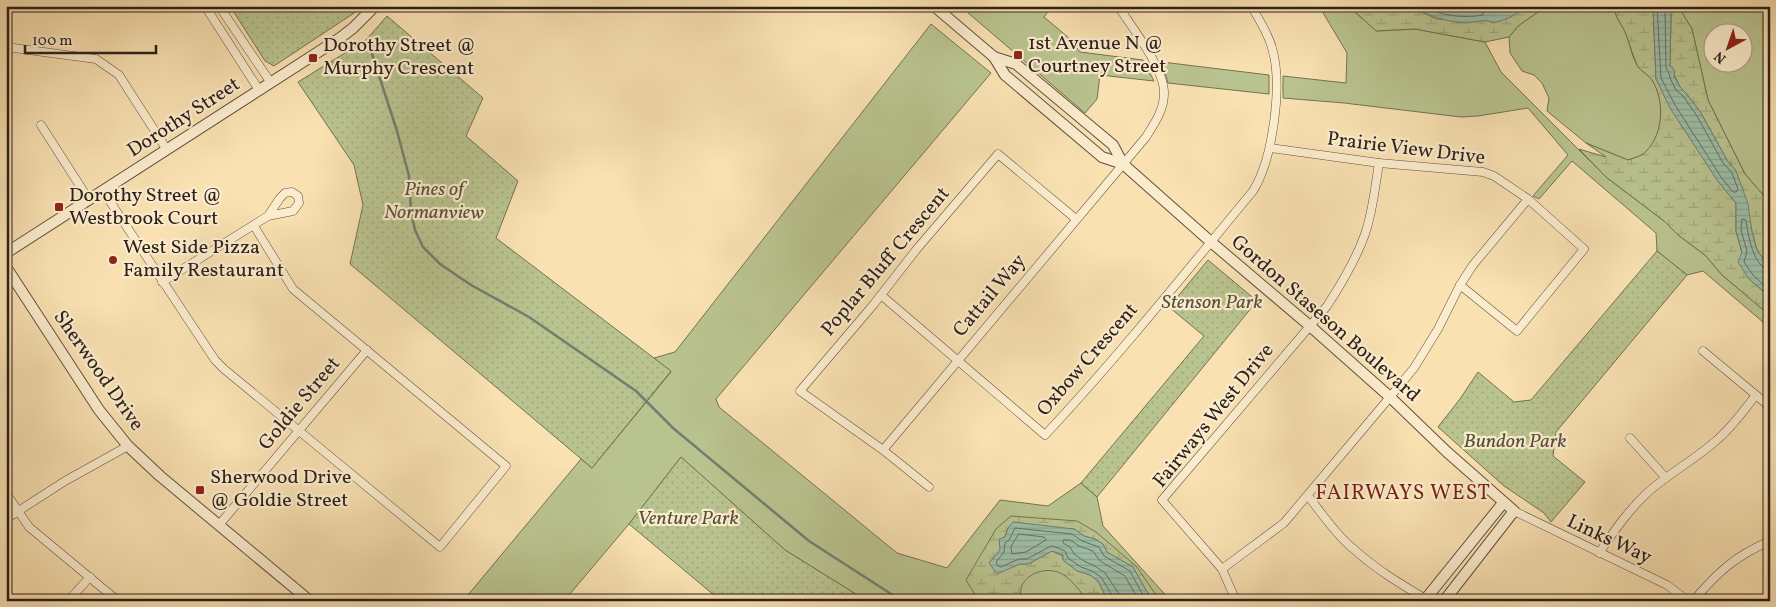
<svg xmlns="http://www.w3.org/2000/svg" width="1776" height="607" viewBox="0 0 1776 607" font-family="Vollkorn,serif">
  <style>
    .grass { fill: #b9c38f; stroke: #737254; fill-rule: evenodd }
    .wetland { fill: url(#wetland-marsh); stroke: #737254 }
    .park { fill: url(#park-dots); stroke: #737254 }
    .water { fill: url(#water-rules); stroke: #717f6f }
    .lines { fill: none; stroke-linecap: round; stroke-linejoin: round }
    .shore { stroke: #666f61; stroke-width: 1 }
    .stream { stroke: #717f6f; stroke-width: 2.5 }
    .minor-casing { stroke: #605040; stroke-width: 9 }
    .tertiary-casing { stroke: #605040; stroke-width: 12 }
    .minor { stroke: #fbeccd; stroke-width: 8 }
    .tertiary { stroke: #fbeccd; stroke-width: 10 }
    .poi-dot { fill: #8f2418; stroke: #fbeccd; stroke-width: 2 }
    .labels { text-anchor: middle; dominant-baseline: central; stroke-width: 4.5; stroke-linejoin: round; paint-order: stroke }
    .poi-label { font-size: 20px; fill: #2d201a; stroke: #fbeccd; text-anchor: start }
    .street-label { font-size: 20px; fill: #2d201a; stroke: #fbeccd }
    .park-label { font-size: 20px; font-style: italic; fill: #57513d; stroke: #fbeccd }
    .neighbourhood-label { font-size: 21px; letter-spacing: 1px; fill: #7a1f14; stroke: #fbeccd }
  </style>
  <defs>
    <pattern id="wetland-marsh" width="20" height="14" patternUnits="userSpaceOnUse" patternTransform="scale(1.25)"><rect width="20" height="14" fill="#b9c38f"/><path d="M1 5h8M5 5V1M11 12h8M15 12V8" fill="none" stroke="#9fa77b"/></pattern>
    <pattern id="park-dots" width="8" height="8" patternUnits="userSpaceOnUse" patternTransform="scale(1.25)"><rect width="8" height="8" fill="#b9c38f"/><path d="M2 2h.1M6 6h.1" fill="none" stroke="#9fa77b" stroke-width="1.8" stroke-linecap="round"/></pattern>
    <pattern id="water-rules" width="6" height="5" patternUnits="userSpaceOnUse" patternTransform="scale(1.25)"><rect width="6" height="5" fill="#9ebea8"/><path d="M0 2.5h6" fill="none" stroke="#88a390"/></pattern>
  </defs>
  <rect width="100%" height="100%" fill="#f9e1b2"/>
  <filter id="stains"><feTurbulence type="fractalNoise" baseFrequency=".004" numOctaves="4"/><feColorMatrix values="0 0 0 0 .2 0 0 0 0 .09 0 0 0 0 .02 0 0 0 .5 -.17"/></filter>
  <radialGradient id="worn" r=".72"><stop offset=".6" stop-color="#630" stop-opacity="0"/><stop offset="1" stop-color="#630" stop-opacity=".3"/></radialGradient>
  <g class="grass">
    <path d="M960,6H1052L1044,17L1069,38L1080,52L1143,60L1154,81L1100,75L1097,99L1085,113Z"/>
    <path d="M1319,6H1351L1352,10L1377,31L1415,29L1485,42L1501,72L1606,177L1664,221L1677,234L1706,256L1722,275L1761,308L1770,313V328L1703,271L1687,275L1657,251L1656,233L1572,161L1539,199L1533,196L1568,155L1528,108L1478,116L1461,117L1344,103L1283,98V76L1346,83L1347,53Z"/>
    <path d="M1550,6H1614C1615,18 1622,24 1626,34C1630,45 1632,57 1638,67C1642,72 1649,75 1652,80C1666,102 1664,138 1643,154C1639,157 1633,158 1628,160L1586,143L1547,111L1549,98L1542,83L1534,75L1522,71L1510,53L1509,37L1518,26L1538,12Z"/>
    <path d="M1678,6H1770V203L1745,174L1708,100L1692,29ZM1714,32H1744V62H1714Z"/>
    <path d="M931,24L991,73L716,399L719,407L897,553L947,568L1000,500L1048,506L1081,483L1097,497L1103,526L1171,601L1174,599L1175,601H867L785,550L681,457L629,524L564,601H463L581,459L592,468L671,372L654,358L675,352Z"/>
    <path d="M1162,62L1269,75V94L1168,83Z"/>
  </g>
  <g class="wetland">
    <path d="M1351,6H1407L1437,19L1479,21L1489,20L1519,12L1522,6H1550L1538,12L1518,26L1509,37L1485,42L1415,29L1376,31L1352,9Z"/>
    <path d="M1614,6H1653L1656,79L1717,180L1736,203V231L1749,279L1770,297V313L1761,308L1722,275L1706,256L1677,234L1664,221L1606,177L1579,149L1606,157L1586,143L1628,160C1633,158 1639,157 1643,154C1663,138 1666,102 1652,80C1649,75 1642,72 1638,67C1633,57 1630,45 1626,34C1622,24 1615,18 1614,6Z"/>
    <path d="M1669,6H1678L1692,29L1708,100L1745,174L1770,203V268L1757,250L1736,171L1727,160L1701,113L1686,93L1680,87L1670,66L1671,15Z"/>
    <path d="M1011,516L1077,521L1096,532L1137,567L1160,601H1152L1133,567L1106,552L1103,544L1095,539L1084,536L1074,529L1008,528L1000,550L989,563L1028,564L1052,551L1063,556V560L1078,571L1090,575L1098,581L1106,597L1111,601H1082L1083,595C1078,588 1071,580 1064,575C1050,566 1030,571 1022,585C1020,590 1021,596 1020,601H983L974,593L966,580L996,529Z"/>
  </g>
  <g class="park">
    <path d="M230,6H361L357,11L274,66L265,61Z"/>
    <path d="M387,16L483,98L466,136L518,181L496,238L671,371L592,468L350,264L363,205L354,165L298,82L366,40Z"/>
    <path d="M1657,251L1687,275L1556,432L1553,456L1585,482L1551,522L1544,513L1504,486L1438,427L1460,399L1478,372L1514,402L1531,400Z"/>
    <path d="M1208,260L1257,301L1097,497L1081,483L1204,336L1169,307Z"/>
    <path d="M681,457L785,550L867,601H721L629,524Z"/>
  </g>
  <g class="water">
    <path d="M1407,6H1469L1489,9L1500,6H1522C1517,17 1504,20 1493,23C1485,18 1475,23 1466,23C1444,22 1427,14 1407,6Z"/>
    <path d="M1653,6H1669L1671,15L1670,66L1675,71L1674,76L1680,87L1686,93L1701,113L1727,160L1736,171L1748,204L1752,232L1757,250L1770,268V297L1749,279L1738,262L1742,252L1736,231V203L1717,180L1670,108L1656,79Z"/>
    <path d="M1013,522L1074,529L1084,536L1095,539L1103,544L1107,552L1133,567L1152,601H1111L1106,597L1098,581L1090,575L1077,571L1063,560V555L1052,551L1028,564H1020L997,574L989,563L1000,550L999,539L1005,537L1008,528Z"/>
  </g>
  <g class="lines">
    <g class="shore">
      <path d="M1420,6C1441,15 1461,19 1483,15L1482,6"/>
      <path d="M1657,6L1661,78L1675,105L1721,177L1733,192H1736L1738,189L1732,173L1723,163L1697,116L1683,96L1676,90L1670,78L1669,73L1666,68L1665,6"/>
      <path d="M1770,270C1753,268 1748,234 1746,220L1742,219L1741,230L1747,251L1744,262L1753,275L1770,291"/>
      <path d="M1019,534L1044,537L1046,540L1026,552L1012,554L1011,547Z"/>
      <path d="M1113,601V597L1101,577L1092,571L1081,567L1068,558L1065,551L1053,546L1049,547L1027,559H1019L1001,567L998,566L996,562L1004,552L1005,543L1009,540L1015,528L1072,534L1082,541L1099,547L1104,556L1130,571L1146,601"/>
      <path d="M1120,601L1119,594L1105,573L1095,566L1084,561L1074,554L1070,547L1063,543V540H1070L1079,546L1093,551L1100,561L1125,576L1139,601"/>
    </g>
    <g class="stream">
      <path d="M332,6L333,8"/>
      <path d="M372,54L397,131L409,176L411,212L415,230L423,247L440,264L471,285L529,317L636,391L673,428L809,541L902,601"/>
    </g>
    <g class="minor-casing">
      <g id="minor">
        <path d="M205,6L259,90"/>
        <path d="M219,6L271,83"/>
        <path d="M6,47L96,59L119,75L167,150"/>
        <path d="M41,125L89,200"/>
        <path d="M103,191L215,360L224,369L440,547L506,466L293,289L254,226"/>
        <path d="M162,282L268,216L293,211L299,203L298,196L292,192L285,193L280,198L268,216"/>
        <path d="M1460,285L1517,331L1584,249L1528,199"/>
        <path d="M881,295L1045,435C1118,357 1185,273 1253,191C1273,159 1283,84 1272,48C1268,33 1259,19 1251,6"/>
        <path d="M1703,351L1756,395"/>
        <path d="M1630,438L1665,477"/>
        <path d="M883,450L1146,137C1154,124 1164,110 1164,94C1165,70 1134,30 1120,9L1123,6"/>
        <path d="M929,487L883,450L800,391L874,304L916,250L998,154L1076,219"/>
        <path d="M6,493L29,527L118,601"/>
        <path d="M1308,496C1323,515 1337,536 1356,551C1378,571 1404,586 1429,601"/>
        <path d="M1514,511L1667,585L1688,601"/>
        <path d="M6,519L65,481L128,446"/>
        <path d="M219,525L367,350"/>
        <path d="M1599,553C1613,533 1627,512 1645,495C1667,474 1695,460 1718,439C1733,426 1744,410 1756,395L1770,407"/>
        <path d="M1222,569L1284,523L1390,397L1414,368L1438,329L1460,285L1473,265L1528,199L1494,176L1483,172L1379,163L1270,148"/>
        <path d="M68,601L90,577"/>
        <path d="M1236,601L1222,569L1162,500L1327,306C1342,283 1356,260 1365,234C1373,211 1375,187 1379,163"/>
        <path d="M1693,601C1718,572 1735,556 1770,541"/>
      </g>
    </g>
    <g class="tertiary-casing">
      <g id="tertiary">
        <path d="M934,6L994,57L1005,75L1102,157L1123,164"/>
        <path d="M994,57L1016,64L1113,145L1123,164L1211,242L1310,326L1390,397L1447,452L1514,511L1444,601"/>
        <path d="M6,253L340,38L353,28L375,6"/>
        <path d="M6,267L99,410L128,446L160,476L310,601"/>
        <path d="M1424,601L1503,503"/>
      </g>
    </g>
    <use href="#minor" class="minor"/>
    <use href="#tertiary" class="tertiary"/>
  </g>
  <g class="poi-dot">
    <rect x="1013" y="50" width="10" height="10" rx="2.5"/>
    <rect x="308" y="53" width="10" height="10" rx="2.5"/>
    <rect x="54" y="202" width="10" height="10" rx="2.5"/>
    <circle cx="113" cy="260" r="5"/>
    <rect x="195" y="485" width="10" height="10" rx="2.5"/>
  </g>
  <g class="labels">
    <g class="poi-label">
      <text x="1028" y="44">1st Avenue N @<tspan x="1028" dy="23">Courtney Street</tspan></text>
      <text x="323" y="46">Dorothy Street @<tspan x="323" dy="23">Murphy Crescent</tspan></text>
      <text x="69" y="196">Dorothy Street @<tspan x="69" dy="23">Westbrook Court</tspan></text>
      <text x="123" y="248">West Side Pizza<tspan x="123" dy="23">Family Restaurant</tspan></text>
      <text x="210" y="478">Sherwood Drive<tspan x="210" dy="23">@ Goldie Street</tspan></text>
    </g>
    <g class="street-label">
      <text transform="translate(184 118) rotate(-33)">Dorothy Street</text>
      <text transform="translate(1406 149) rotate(7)">Prairie View Drive</text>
      <text transform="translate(886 262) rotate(-50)">Poplar Bluff Crescent</text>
      <text transform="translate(990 296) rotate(-50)">Cattail Way</text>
      <text transform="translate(1325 319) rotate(41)">Gordon Staseson Boulevard</text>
      <text transform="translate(1088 360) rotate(-49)">Oxbow Crescent</text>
      <text transform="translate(98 371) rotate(55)">Sherwood Drive</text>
      <text transform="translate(300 404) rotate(-50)">Goldie Street</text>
      <text transform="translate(1214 416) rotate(-51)">Fairways West Drive</text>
      <text transform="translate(1609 540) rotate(25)">Links Way</text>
    </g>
    <g class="park-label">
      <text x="434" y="190">Pines of<tspan x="434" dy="23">Normanview</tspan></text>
      <text x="1212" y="303">Stenson Park</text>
      <text x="1515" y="442">Bundon Park</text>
      <text x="688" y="519">Venture Park</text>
    </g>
    <g class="neighbourhood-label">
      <text x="1403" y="493">FAIRWAYS WEST</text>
    </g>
  </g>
  <rect width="1776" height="607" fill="none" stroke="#f9e1b2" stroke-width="25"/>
  <rect x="8" y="8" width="1761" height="592" fill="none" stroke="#2d201a" stroke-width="2.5"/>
  <rect x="12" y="12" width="1751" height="582" fill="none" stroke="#2d201a"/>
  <g transform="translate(1728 48) rotate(220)"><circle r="24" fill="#fbeccd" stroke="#a99a85"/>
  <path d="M0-4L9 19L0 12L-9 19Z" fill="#8f2418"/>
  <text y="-8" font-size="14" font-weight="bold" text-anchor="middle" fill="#2d201a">N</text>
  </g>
  <path d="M25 45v8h131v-8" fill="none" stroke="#2d201a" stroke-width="2.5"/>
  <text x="32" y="45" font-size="15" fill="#2d201a" stroke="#fbeccd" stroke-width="4" paint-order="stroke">100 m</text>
  <rect width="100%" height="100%" filter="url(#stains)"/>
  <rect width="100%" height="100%" fill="url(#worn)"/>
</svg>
